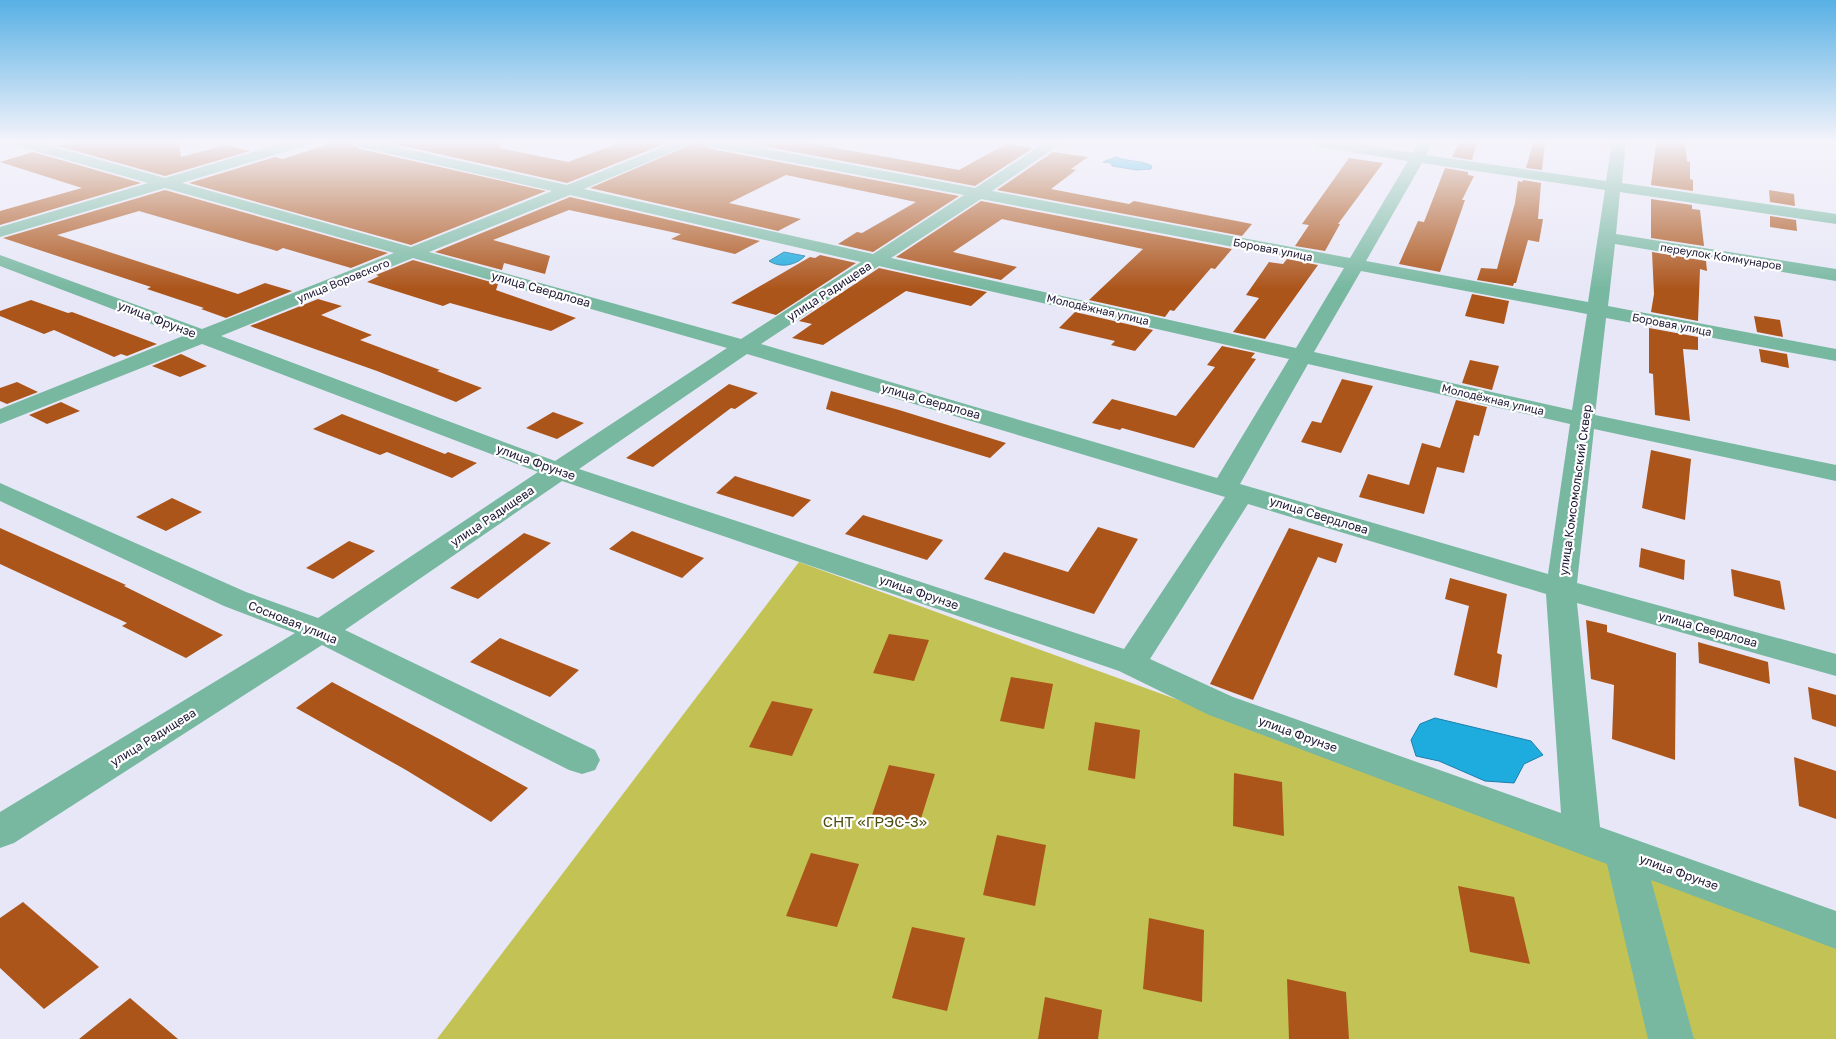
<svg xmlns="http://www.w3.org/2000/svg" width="1836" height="1039" viewBox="0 0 1836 1039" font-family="'Golos Text',sans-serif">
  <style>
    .green { fill: #c2c354 }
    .water { fill: #1eabde; stroke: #1d7fab }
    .building { fill: #ac551b }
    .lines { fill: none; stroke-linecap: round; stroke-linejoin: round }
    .minor { fill: #78b8a1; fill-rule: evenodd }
    .labels { text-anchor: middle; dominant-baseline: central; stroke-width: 4.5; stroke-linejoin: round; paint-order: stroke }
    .far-street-label { font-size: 11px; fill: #1c1733; stroke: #fff }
    .street-label { font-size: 12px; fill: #1c1733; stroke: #fff }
    .near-park-label { font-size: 15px; fill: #4e4f14; stroke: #fff }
  </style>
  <rect width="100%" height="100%" fill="#e8e7f7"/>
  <path class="green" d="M799,562L1577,845L1836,947V1039H437Z"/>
  <g class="water">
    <path d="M1116,157C1128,162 1142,160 1152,166L1151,169L1137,170L1112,166L1111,163L1103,162Z"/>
    <path d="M784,252L805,256C795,266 780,268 769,261Z"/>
    <path d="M1435,718L1531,741L1543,755L1524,764L1514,783L1485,781L1439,761L1416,756L1411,740L1420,724Z"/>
  </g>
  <g class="building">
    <path d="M70,143H179L181,157L226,145L250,151L165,176L58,146Z"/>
    <path d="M332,143H351L360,149L546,191L411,245L189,183L275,157L283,159Z"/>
    <path d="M390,143H499L500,148L568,162L619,143H667L567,183Z"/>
    <path d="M695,143H702L711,149L959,196L873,252L838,244L857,232L862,233L916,202L786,175L729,203L801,219L778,231L590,188Z"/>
    <path d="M748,143H808L959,170L1006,144L1033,148L975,186Z"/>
    <path d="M1459,143H1477L1472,160L1452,157Z"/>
    <path d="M1533,143H1545L1542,170L1526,168Z"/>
    <path d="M1656,143H1685L1687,161L1690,162V179L1693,180V191L1651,185Z"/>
    <path d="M33,152L141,183L0,225V211L82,188L0,162Z"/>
    <path d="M1053,152L1088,157L1071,169L1076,170L1051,189L1129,204L1134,201L1252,224L1242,236L997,190Z"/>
    <path d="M1349,158L1383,163L1338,224H1340L1325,251L1295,246L1309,225L1302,224Z"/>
    <path d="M1445,168L1468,172V175L1474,176L1462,200H1465L1440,272L1399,264L1418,221L1424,222Z"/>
    <path d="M1523,180L1541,183L1538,219H1543L1539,242L1528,240L1516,283H1514L1513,286L1477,280L1481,268L1497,269L1515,203L1518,181L1522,182Z"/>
    <path d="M165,190L388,253L351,268L283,248L277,251L139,211L57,235L238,294L265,283L292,291L226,318L201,309L204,308L147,289L151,287L3,238Z"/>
    <path d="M1769,190L1794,194L1795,206L1770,202Z"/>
    <path d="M570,197L760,241L735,254L671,239L681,234L569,210L493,240L550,256L545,274L504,263L502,270L435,252Z"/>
    <path d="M1651,199L1692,205V209L1700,210L1704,246L1651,238Z"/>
    <path d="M981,201L1232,249L1215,269L1211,268L1174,311L1170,310L1165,317L1089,300L1143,249L1002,219L953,252L1017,267L1001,280L896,257Z"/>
    <path d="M1770,216L1796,220L1797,231L1770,227Z"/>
    <path d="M1652,252L1706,261L1707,271L1700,269L1698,321L1651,312L1654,294Z"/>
    <path d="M820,255L856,263L776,315L731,303L810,257L815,258Z"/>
    <path d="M1287,259L1318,265L1265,339L1233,332L1259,298L1246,295L1269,262L1283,264Z"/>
    <path d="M413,260L498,284L496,290L576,318L551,331L450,303L443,306L367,282L379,276L376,275Z"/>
    <path d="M879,268L987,292L971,306L906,291L823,345L792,338L812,324L799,321Z"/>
    <path d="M1472,294L1509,301L1504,324L1465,316Z"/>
    <path d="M318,299L342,306L321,315L372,335L360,340L440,370L437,371L482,388L456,402L377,371L250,326Z"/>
    <path d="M31,300L68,313L72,312L157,344L127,356L121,354L114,357L54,330L44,334L0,316V311Z"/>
    <path d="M1075,312L1153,330L1135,351L1111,345L1115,341L1059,328Z"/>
    <path d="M1754,316L1780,320L1783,337L1757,332Z"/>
    <path d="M1649,328L1698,337V350L1683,349L1690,421L1655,415L1653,374L1649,373Z"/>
    <path d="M1222,346L1255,353L1251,358L1256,359L1194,448L1122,428L1120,430L1092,423L1112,399L1176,416L1215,367L1207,365Z"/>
    <path d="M1759,349L1787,354L1789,368L1761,362Z"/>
    <path d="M181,354L207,366L180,377L152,366Z"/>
    <path d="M1470,360L1499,366L1492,390L1462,383Z"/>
    <path d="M1342,379L1373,386L1341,453L1301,442L1312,421L1321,423Z"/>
    <path d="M17,382L38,392L7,404L0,401V388Z"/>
    <path d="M729,384L758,393L735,409L731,408L653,467L626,458Z"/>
    <path d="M831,391L899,410L1006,443L990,458L826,409Z"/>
    <path d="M1456,400L1487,407L1479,436L1474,435L1464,473L1437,467L1424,514L1359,497L1368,474L1409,485L1422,443L1440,448Z"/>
    <path d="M61,402L80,411L47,424L29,415Z"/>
    <path d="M553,412L584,423L557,439L526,428Z"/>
    <path d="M342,414L445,454L448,452L477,463L452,478L387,452L380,455L313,429Z"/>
    <path d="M1651,450L1691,459L1685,520L1642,508Z"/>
    <path d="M735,476L811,500L793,517L716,493Z"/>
    <path d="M172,498L202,512L166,531L136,517Z"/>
    <path d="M863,515L943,540L927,560L845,534Z"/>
    <path d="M1098,527L1138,539L1094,614L984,579L1004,552L1068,572Z"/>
    <path d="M0,528L126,585L124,586L223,635L186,658L122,626L127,623L0,564Z"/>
    <path d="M1289,528L1343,544L1336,563L1318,557L1253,700L1210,684Z"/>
    <path d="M632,531L704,558L682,578L609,549Z"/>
    <path d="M524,533L551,543L478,599L450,588Z"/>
    <path d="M349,541L375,551L333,579L306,568Z"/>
    <path d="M1641,548L1685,560L1684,580L1639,567Z"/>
    <path d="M1731,569L1780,581L1785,610L1734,596Z"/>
    <path d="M1450,578L1507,594L1497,653L1502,655L1497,688L1454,675L1469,606L1445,599Z"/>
    <path d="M1586,620L1607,625V632L1676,653L1675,760L1612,739L1614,685L1591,679Z"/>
    <path d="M889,634L929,640L914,681L873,673Z"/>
    <path d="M500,638L579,670L550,697L470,662Z"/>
    <path d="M1698,642L1768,662L1770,684L1699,663Z"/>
    <path d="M1011,677L1053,684L1044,729L1000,721Z"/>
    <path d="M332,682L443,741L528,788L491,822L406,770L296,708Z"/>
    <path d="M1808,687L1836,695V727L1812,719Z"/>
    <path d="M772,701L813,709L792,756L749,747Z"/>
    <path d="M1095,722L1140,730L1135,779L1088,770Z"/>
    <path d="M1794,757L1836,771V819L1799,806Z"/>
    <path d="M889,765L935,774L918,828L871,818Z"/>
    <path d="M1234,773L1282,782L1284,836L1233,826Z"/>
    <path d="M997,835L1046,845L1035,906L983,895Z"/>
    <path d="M811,853L859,864L837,927L786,916Z"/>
    <path d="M1458,886L1514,897L1530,964L1470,952Z"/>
    <path d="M23,902L99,967L44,1009L0,968V918Z"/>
    <path d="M1149,918L1204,930L1202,1002L1143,989Z"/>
    <path d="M912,927L965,938L947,1011L892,998Z"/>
    <path d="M1287,979L1346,992L1349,1039H1289Z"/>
    <path d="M1045,997L1102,1010L1098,1039H1038Z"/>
    <path d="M130,998L178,1039H79Z"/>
  </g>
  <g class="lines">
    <path class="minor" d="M16,143H40L165,178L283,143H306L304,146L182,183L411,247L552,191L360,147L353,143H380L567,185L673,143H693L584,189L873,254L964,195L711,147L704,143H736L975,188L1045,143H1062L992,191L1350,258L1408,161L1318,147L1311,143H1350L1413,153L1419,143H1433L1426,155L1606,181L1612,143H1626L1622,183L1836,214V224L1620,192L1616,234L1836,269V281L1615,244L1608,306L1836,349V361L1606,318L1595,415L1836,465V481L1594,429L1577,583L1836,654V676L1577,603L1600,827L1836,911V949L1651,880L1694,1039H1648L1607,864L1209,715L1119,671L562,481L345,630L595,750L600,760L595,770L582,774L569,770L322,645L14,843L0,848V812L295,633L224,606L0,501V483L246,592L318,618L538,472L202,344L0,424V409L183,336L0,266V255L202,329L394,253L165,188L0,237V227L148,183L18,146ZM1422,163L1605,190L1588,302L1366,261ZM570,195L861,262L741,339L429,252ZM981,199L1344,268L1296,348L891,258ZM413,258L727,348L555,461L221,336ZM879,266L1289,359L1217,478L761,344ZM1361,271L1587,314L1572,410L1314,352ZM747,354L1225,497L1124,649L579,469ZM1308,364L1570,424L1548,574L1240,484ZM1248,504L1546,594L1561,813L1233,697L1150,659Z"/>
  </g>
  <linearGradient id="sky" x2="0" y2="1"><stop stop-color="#57b0e4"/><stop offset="0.49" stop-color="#f5f4fb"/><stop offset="1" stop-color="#f5f4fb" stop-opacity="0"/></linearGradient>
  <rect width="1836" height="289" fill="url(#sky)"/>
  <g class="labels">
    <g class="far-street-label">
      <text transform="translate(1273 249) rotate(11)">Боровая улица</text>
      <text transform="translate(1721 256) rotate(9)">переулок Коммунаров</text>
      <text transform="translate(343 280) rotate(-22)">улица Воровского</text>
      <text transform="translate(1098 309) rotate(13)">Молодёжная улица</text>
      <text transform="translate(1672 324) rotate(11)">Боровая улица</text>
      <text transform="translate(1493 399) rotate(13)">Молодёжная улица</text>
    </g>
    <g class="street-label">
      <text transform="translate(541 289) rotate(16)">улица Свердлова</text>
      <text transform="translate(829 291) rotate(-33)">улица Радищева</text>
      <text transform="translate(157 319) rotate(21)">улица Фрунзе</text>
      <text transform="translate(931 401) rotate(16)">улица Свердлова</text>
      <text transform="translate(536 462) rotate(20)">улица Фрунзе</text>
      <text transform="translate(1575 490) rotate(-82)">улица Комсомольский Сквер</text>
      <text transform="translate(1319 515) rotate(17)">улица Свердлова</text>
      <text transform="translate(492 516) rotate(-34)">улица Радищева</text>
      <text transform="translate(919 592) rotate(19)">улица Фрунзе</text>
      <text transform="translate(293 622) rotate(22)">Сосновая улица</text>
      <text transform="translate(1708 629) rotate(16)">улица Свердлова</text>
      <text transform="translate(1298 734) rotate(20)">улица Фрунзе</text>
      <text transform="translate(153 737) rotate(-32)">улица Радищева</text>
      <text transform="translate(1679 872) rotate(20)">улица Фрунзе</text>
    </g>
    <g class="near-park-label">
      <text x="875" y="821">СНТ «ГРЭС-3»</text>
    </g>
  </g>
</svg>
